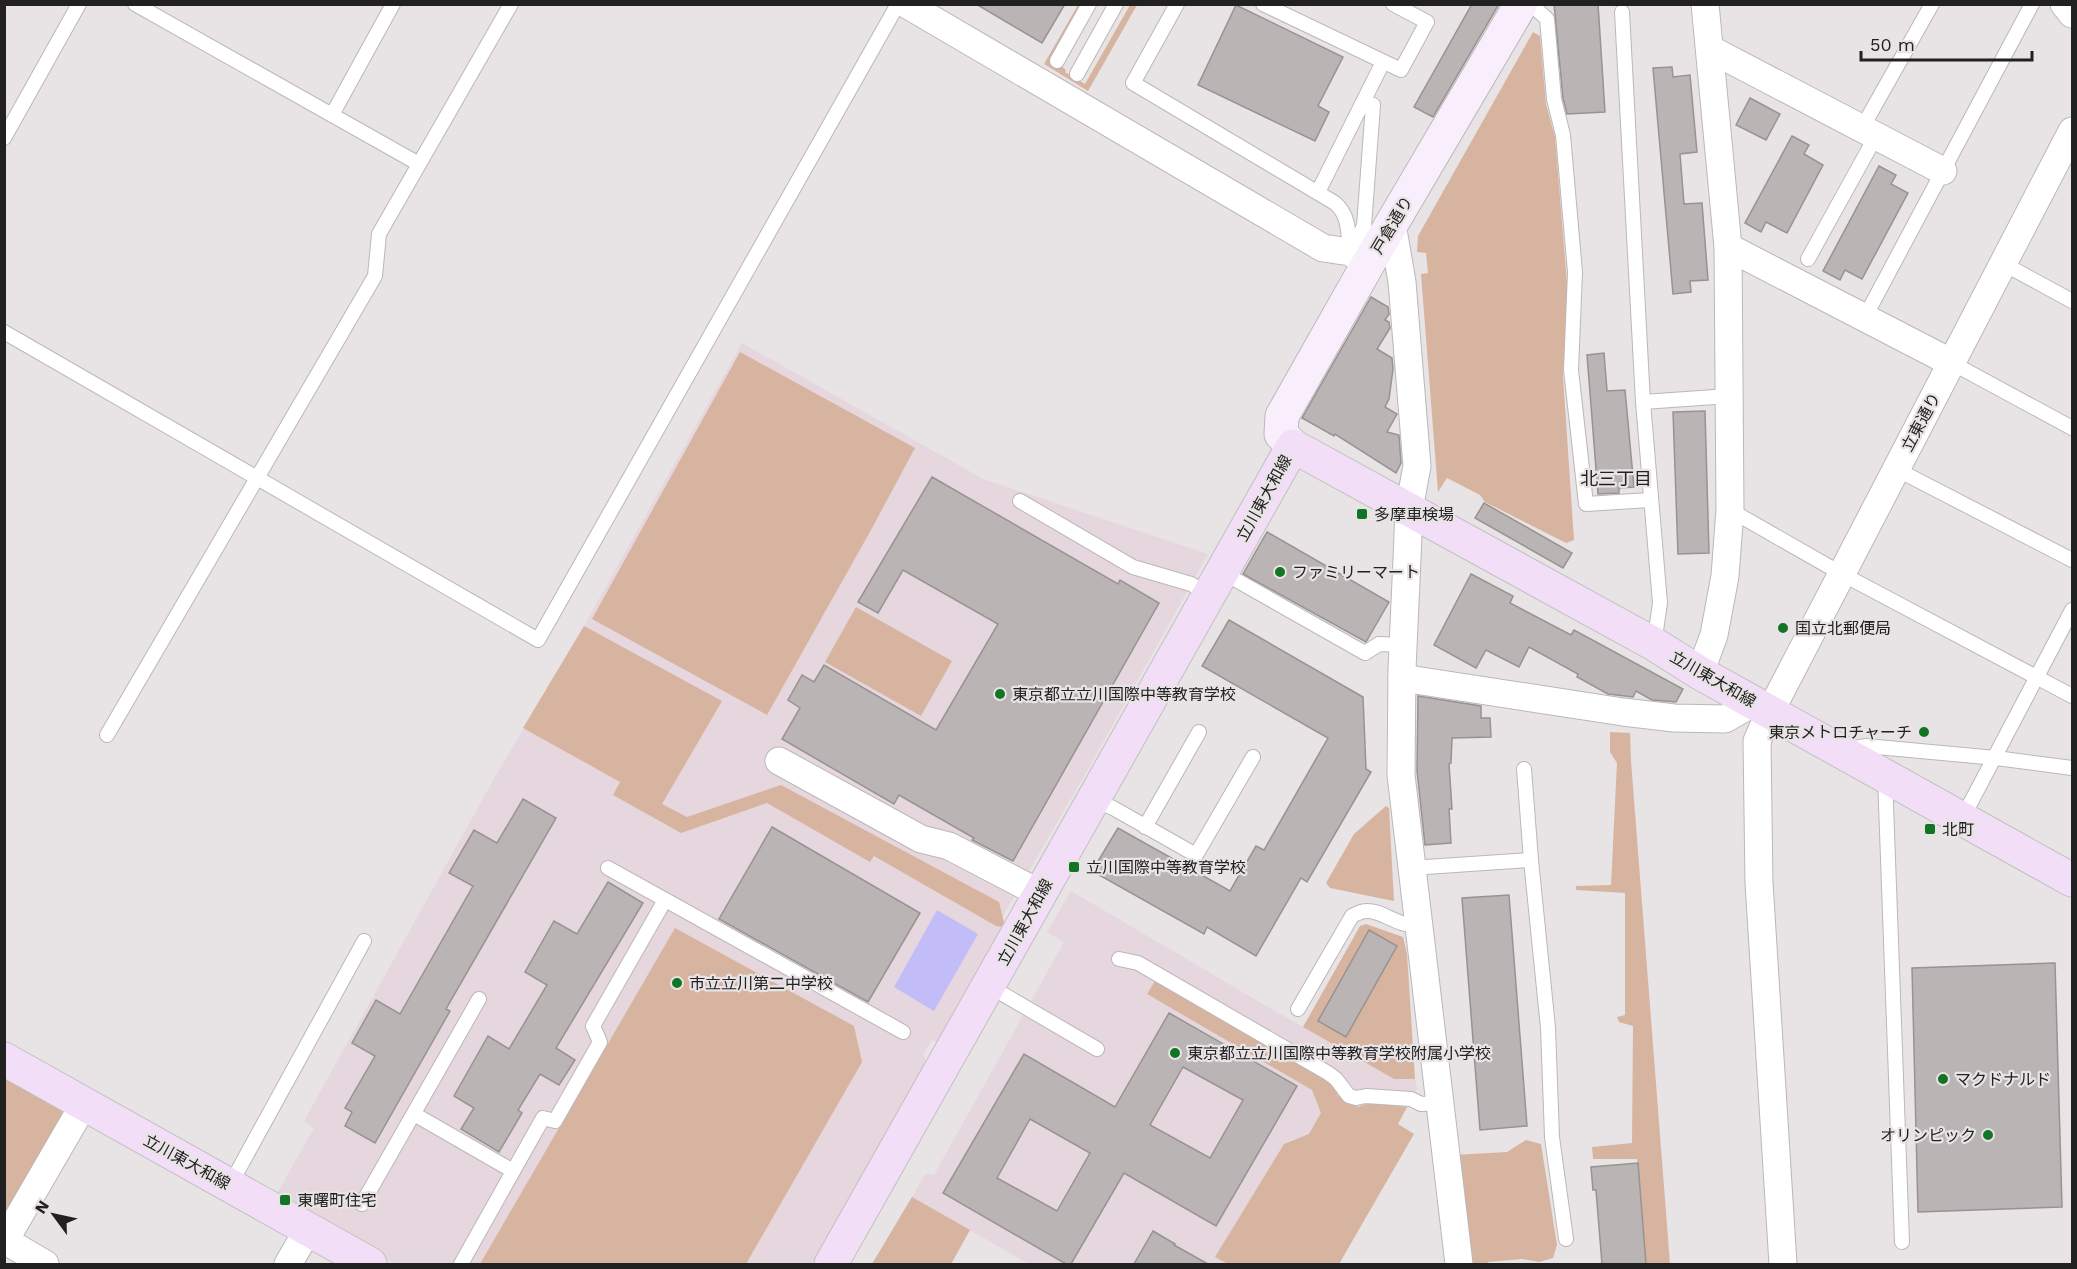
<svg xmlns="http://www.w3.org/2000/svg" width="2077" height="1269" viewBox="0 0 2077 1269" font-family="'Work Sans','Noto Sans JP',sans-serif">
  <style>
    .built { fill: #e5d7dd }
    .green { fill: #d7b49f }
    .water { fill: #c2bcf8 }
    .building { fill: #bab4b4; stroke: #989292; stroke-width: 1.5; fill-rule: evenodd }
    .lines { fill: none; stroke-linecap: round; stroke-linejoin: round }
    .lane-casing { stroke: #bcb7b9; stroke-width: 16 }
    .street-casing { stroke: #bcb7b9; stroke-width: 29 }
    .secondary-casing { stroke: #bcb7b9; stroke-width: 35 }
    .primary-casing { stroke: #c1c1c1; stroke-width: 35 }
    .lane { stroke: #fff; stroke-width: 14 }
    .street { stroke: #fff; stroke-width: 27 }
    .secondary { stroke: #f9eefb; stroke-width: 33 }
    .primary { stroke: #f2def7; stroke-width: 33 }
    .poi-dot { fill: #127525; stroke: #e8e3e5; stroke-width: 2 }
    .labels { text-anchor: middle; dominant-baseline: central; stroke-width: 4.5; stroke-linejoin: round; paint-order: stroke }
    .street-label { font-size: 16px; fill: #222121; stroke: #e8e3e5 }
    .poi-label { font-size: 16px; fill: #222121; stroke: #e8e3e5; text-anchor: start }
    .neighbourhood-label { font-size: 18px; fill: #222121; stroke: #e8e3e5 }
  </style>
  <rect width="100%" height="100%" fill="#e8e3e5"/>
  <g class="built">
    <path d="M742,343L983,479L1208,554L1087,771L1003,916L1005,927L939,1041L937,1043L932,1040L923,1054L927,1064L812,1264H395L275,1197L314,1128L304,1121L495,777L584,626Z"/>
    <path d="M1071,891L1268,1007L1394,1079H1415L1417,1089L1398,1124L1414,1134L1339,1264H1029L970,1230L951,1264H872L926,1173L934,1175L1064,942L1047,932Z"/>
  </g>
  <g class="green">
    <path d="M1078,5H1084L1051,64L1057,68L1060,65L1066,70L1065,72L1085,84L1130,5H1137L1088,91L1044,64Z"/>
    <path d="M1533,32L1540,36L1546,104L1555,137L1568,295L1563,376L1574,540L1566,543L1485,502L1480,495L1447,478L1438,492L1421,274L1428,273L1426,253L1417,252L1418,236Z"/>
    <path d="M740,352L915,448L871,530L767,715L592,619Z"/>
    <path d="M856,607L952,661L921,716L825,662Z"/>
    <path d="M584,626L722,701L662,804L687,817L781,785L999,902L1005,927L996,926L874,856L870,862L767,803L681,833L613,795L620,782L523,728Z"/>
    <path d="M1610,732L1630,733L1631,761L1670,1264H1646L1637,1159H1593L1592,1147L1632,1143L1633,1026L1619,1022L1617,1017L1625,1015V893L1576,890V886L1611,885L1617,763L1610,752Z"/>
    <path d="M1386,806L1389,808L1394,901L1330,888L1326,883L1354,834Z"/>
    <path d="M1366,924L1403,937L1407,954L1415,1079H1394L1303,1027L1360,926Z"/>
    <path d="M675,928L854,1026L862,1062L746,1264H480Z"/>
    <path d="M1155,981L1328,1081L1338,1089L1337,1095L1358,1107L1369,1103L1407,1107L1398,1124L1414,1134L1339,1264H1228L1215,1257L1284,1144L1309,1134L1321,1113L1312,1090L1147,994Z"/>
    <path d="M4,1065L79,1105L5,1232Z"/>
    <path d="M1526,1140L1541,1144L1557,1245L1553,1258L1539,1262L1522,1259L1488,1262V1264H1466L1453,1155L1507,1152Z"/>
    <path d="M912,1197L970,1230L951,1264H872Z"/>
  </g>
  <path class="water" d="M937,910L978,934L934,1011L894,987Z"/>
  <g class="building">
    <path d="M976,4H1065L1042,43Z"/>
    <path d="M1472,4H1499L1433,117L1414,107Z"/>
    <path d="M1554,4H1598L1605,112L1567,114L1563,98Z"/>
    <path d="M1236,5L1343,57L1318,106L1329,112L1315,141L1198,85Z"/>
    <path d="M1672,67L1673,77L1690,75L1697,152L1680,154L1684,204L1702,203L1708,280L1690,281L1691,292L1673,294L1653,68Z"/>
    <path d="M1750,98L1780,114L1766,140L1736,125Z"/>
    <path d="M1792,136L1809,145L1804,154L1823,165L1787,233L1766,222L1761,232L1745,223Z"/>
    <path d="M1879,166L1896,175L1891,184L1908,193L1862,279L1845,270L1840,280L1823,271Z"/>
    <path d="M1371,297L1388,307L1389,314L1385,320L1389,322L1390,328L1377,349L1392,358L1393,369L1389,399L1385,407L1397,414L1387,432L1399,435L1401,463L1396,473L1335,434L1334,436L1302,418Z"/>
    <path d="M1604,353L1607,391L1625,390L1634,487L1619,488V493L1598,494L1587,355Z"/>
    <path d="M1705,411L1709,553L1678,554L1673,412Z"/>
    <path d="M932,477L1118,584L1120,580L1159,603L1013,861L972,840L974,838L899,795L894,804L782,739L800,708L788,700L802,675L814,682L824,665L936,730L998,624L903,570L878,613L858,602Z"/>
    <path d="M1484,503L1572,553L1563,568L1475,518Z"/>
    <path d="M1267,532L1389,602L1366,642L1243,574Z"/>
    <path d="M1471,574L1513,596L1510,603L1571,635L1574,630L1683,689L1676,702L1652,700L1636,691L1633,697L1608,694L1577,677L1578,674L1529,647L1519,667L1486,650L1476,668L1434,645Z"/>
    <path d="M1229,620L1363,697L1366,769L1371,772L1307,882L1301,878L1256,956L1207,927L1204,934L1092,871L1118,828L1230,891L1256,846L1264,850L1328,738L1202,666Z"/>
    <path d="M1418,696L1481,706V718H1490L1491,737L1452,738L1451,763L1449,764L1452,809H1449L1451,843L1425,845L1417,771Z"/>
    <path d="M523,799L556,818L446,1009L450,1011L375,1143L345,1126L352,1112L345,1108L375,1056L352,1043L376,1000L400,1014L473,886L449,873L474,830L497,843Z"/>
    <path d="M772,827L920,913L868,1002L719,919Z"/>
    <path d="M608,882L643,903L556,1048L575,1060L559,1085L540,1074L518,1110L522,1113L499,1152L461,1129L474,1108L454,1096L488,1036L509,1049L547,985L525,972L554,921L577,934Z"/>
    <path d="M1509,895L1527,1126L1480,1130L1462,898Z"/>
    <path d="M1369,930L1397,946L1346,1037L1318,1021Z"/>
    <path d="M2055,963L2062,1207L1918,1212L1912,968Z"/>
    <path d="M1169,1013L1297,1086L1216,1226L1124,1173L1071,1264H1066L943,1193L1024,1054L1115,1107ZM1183,1067L1243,1100L1210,1158L1150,1125ZM1030,1119L1090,1153L1057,1211L997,1178Z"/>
    <path d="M1638,1163L1646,1264H1602L1596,1190H1593L1591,1167Z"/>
    <path d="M1153,1231L1175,1244L1174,1245L1208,1264H1134Z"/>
  </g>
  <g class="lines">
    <g class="lane-casing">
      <g id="lane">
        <path d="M135,4L419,164"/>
        <path d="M1177,4L1133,83L1335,203C1350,216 1348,234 1350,252"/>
        <path d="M1263,4L1401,70L1427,22L1393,4"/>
        <path d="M1531,4L1547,19L1554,99L1563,135L1575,272L1571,370L1586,504L1650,500"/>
        <path d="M1622,12L1643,402L1660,603L1654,644"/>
        <path d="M1057,61L1089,4"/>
        <path d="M1077,74L1116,4"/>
        <path d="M332,115L393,4"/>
        <path d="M1862,128L1932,4"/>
        <path d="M4,138L79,4"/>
        <path d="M1318,192L1383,62"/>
        <path d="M1350,252L1364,226L1373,105L1364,101"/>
        <path d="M1808,259L1876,136"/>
        <path d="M2004,264L2072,301"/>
        <path d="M1865,317L2032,4"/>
        <path d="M4,332L538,640L898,4"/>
        <path d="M1952,363L2072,428"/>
        <path d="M1643,402L1729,396"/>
        <path d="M1896,469L2072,560"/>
        <path d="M1020,501L1133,567L1191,584L1210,595"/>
        <path d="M1730,510L1842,574L2072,696"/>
        <path d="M1222,572L1365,653L1379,644L1403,645"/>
        <path d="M107,735L375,276L379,234L511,4"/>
        <path d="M1848,749L1866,746L1996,758L2072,768"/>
        <path d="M1524,769L1531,860L1548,1028L1552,1137L1566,1239"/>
        <path d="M1885,777L1902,1242"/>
        <path d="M1094,800L1113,808L1196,855L1253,757"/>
        <path d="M1962,819L2072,610"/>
        <path d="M1145,827L1199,732"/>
        <path d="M608,868L903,1032"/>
        <path d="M1411,868L1531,860"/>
        <path d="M1119,959L1138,963L1328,1073L1336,1079L1349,1096L1356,1098L1366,1096L1411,1099L1421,1104L1439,1103"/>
        <path d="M989,986L1097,1049"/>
        <path d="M1298,1009L1352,916C1356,914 1361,911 1366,911C1383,910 1397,927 1418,925"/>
        <path d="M414,1114L513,1171"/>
        <path d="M230,1185L364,941"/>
        <path d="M362,1204L479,999"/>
        <path d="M461,1264L543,1118L555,1121L600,1042L593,1026L665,900"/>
      </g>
    </g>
    <g class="street-casing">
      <g id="street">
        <path d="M906,4L1323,248L1350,252L1368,264"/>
        <path d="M2064,4L2072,14"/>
        <path d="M1710,49L1943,171"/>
        <path d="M1392,224L1402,282L1417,466L1409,509L1407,559L1402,669L1401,775L1459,1264"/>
        <path d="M1728,247L1952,363"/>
        <path d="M1700,673L1714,635L1725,576L1730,510L1728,247L1705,4"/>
        <path d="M1402,678L1623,712L1674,718L1725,719L1753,703"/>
        <path d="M779,761L921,839L949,846L1041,894"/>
        <path d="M4,1240L45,1264"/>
        <path d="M4,1242L84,1104"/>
        <path d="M288,1264L308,1230"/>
        <path d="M1783,1264L1759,883L1757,741L1770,712L2072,131"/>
      </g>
    </g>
    <g class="secondary-casing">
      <path id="secondary" d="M1293,446L1281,434L1282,416L1368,264L1521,4"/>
    </g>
    <g class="primary-casing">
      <g id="primary">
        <path d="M4,1059L370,1264"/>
        <path d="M831,1264L1293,446L1654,644L1700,673L2072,880"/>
      </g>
    </g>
    <use href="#lane" class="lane"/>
    <use href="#street" class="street"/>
    <use href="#secondary" class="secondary"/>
    <use href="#primary" class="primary"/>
  </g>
  <g class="poi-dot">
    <rect x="1356" y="508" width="12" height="12" rx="3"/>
    <circle cx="1280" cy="572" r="6"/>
    <circle cx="1783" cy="628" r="6"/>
    <circle cx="1000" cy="694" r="6"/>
    <circle cx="1924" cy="732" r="6"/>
    <rect x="1924" y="823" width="12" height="12" rx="3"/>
    <rect x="1068" y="861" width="12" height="12" rx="3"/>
    <circle cx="677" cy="983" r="6"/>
    <circle cx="1175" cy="1053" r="6"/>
    <circle cx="1943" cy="1079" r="6"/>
    <circle cx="1988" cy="1135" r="6"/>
    <rect x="279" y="1194" width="12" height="12" rx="3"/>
  </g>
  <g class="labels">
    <g class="street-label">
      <text transform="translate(1392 225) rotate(-59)">戸倉通り</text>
      <text transform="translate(1921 422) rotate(-62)">立東通り</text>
      <text transform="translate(1264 498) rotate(-61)">立川東大和線</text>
      <text transform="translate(1713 679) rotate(30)">立川東大和線</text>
      <text transform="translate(1025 922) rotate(-61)">立川東大和線</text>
      <text transform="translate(187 1162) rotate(29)">立川東大和線</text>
    </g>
    <g class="poi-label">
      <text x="1374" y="514">多摩車検場</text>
      <text x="1292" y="572">ファミリーマート</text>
      <text x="1795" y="628">国立北郵便局</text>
      <text x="1012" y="694">東京都立立川国際中等教育学校</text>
      <text x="1912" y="732" text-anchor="end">東京メトロチャーチ</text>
      <text x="1942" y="829">北町</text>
      <text x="1086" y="867">立川国際中等教育学校</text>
      <text x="689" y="983">市立立川第二中学校</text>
      <text x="1187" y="1053">東京都立立川国際中等教育学校附属小学校</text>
      <text x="1955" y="1079">マクドナルド</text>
      <text x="1976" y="1135" text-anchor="end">オリンピック</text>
      <text x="297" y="1200">東曙町住宅</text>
    </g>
    <g class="neighbourhood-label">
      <text x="1616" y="478">北三丁目</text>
    </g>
  </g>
  <rect width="2077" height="1269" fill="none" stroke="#222121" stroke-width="12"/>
  <g transform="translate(54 1215) rotate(303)" stroke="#e8e3e5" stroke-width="4.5" paint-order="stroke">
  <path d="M0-4.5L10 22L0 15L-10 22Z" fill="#222121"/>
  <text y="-9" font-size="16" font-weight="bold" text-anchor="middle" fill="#222121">N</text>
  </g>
  <path d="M1861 51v9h171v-9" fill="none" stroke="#222121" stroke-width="3"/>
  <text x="1870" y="51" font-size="18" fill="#222121" stroke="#e8e3e5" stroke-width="4.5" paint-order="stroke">50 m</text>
</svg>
